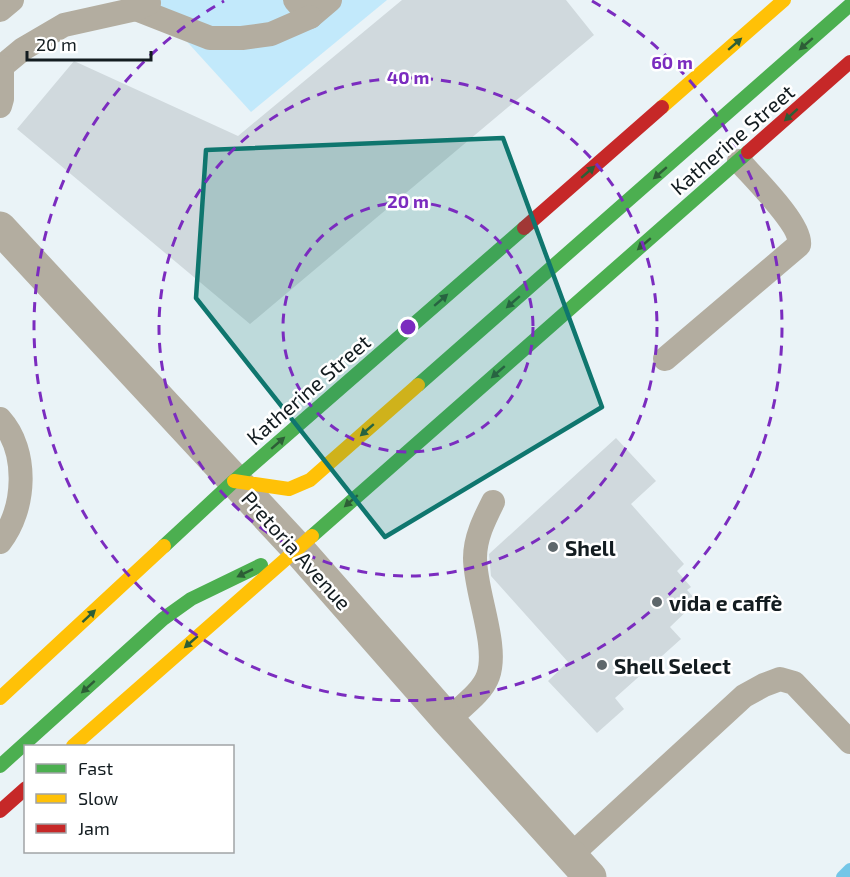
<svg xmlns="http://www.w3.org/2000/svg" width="850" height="877" viewBox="0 0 850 877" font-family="'Exo 2',sans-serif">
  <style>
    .green { fill: #c2e9fb }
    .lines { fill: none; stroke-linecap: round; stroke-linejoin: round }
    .stream { stroke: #74c6e7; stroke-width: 12 }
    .building { fill: #d0d9dd }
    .lane { stroke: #b3ada0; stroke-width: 24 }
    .street { stroke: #b3ada0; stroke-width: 33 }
    .fast { stroke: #4caf50; stroke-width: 14 }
    .slow { stroke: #ffc107; stroke-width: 14 }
    .jam { stroke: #c62828; stroke-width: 14 }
    .oneway { fill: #2d5e36 }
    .marked { fill: #0f766e; fill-opacity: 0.2; stroke: #0f766e; stroke-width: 4.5; stroke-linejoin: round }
    .ring { fill: none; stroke: #7b2cbf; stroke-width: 3; stroke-dasharray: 10 8 }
    .poi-dot { fill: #5e676b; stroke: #fff; stroke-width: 2 }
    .labels { text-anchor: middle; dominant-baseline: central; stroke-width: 5; stroke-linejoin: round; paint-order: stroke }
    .street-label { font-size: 21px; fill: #131c20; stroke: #fff }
    .poi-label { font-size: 21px; font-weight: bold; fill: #131c20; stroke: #fff; text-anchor: start }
    .centre { fill: #7b2cbf; stroke: #fff; stroke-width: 3 }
    .ring-label { font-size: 18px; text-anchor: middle; font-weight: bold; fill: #7b2cbf; stroke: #fff; stroke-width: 5; stroke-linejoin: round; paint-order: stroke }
  </style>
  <rect width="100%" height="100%" fill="#eaf3f7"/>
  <path class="green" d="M149,0H387L251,112Z"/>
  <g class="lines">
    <path class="stream" d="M842,877L850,869"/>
  </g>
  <g class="building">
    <path d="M402,0H566L594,35L250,324L17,129L74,61L238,136Z"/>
    <path d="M616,438L656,481L631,504L684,564L677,571L691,587L687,590L697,601L670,627L681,639L615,698L624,709L597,733L548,681L568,662L491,576L489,554Z"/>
  </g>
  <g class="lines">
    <g class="lane">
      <path d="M295,0L310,17L330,0"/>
      <path d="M136,9L210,38H242L271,34L310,17"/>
      <path d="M0,10L12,0"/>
      <path d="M0,68L23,49L64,25L136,9L149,3"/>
      <path d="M0,106L2,99V67"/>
      <path d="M665,359L799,245C803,226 753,177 739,161"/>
      <path d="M0,419C29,451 26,509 0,542"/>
      <path d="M448,720C461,707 482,693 488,676C499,646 475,592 475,558C475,538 484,520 493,502"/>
      <path d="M571,855L744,696L764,685L780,679L794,683L850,742"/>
    </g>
    <path class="street" d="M0,228L297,548L448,720L590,877"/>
    <g class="fast">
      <path d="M418,385L850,5"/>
      <path d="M312,536L748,152"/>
      <path d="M164,546L234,481L524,228"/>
      <path d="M0,766L163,619L191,599L261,565"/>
    </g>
    <g class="slow">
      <path d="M662,107L784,0"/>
      <path d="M234,481L289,489L310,480L418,385"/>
      <path d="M0,698L164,546"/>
      <path d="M73,746L312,536"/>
    </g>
    <g class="jam">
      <path d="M748,152L850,62"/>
      <path d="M524,228L662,107"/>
      <path d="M0,811L26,788"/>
    </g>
  </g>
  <defs><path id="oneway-solid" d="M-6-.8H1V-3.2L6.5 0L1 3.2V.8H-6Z" transform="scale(1.5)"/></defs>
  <g class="oneway">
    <use href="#oneway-solid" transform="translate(735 44) rotate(-41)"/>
    <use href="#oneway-solid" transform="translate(806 44) rotate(139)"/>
    <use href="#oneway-solid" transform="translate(791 115) rotate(138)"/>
    <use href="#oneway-solid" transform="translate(588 172) rotate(-41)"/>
    <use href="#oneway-solid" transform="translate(660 173) rotate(139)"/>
    <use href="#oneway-solid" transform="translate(644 244) rotate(139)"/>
    <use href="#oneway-solid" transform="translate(441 300) rotate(-41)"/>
    <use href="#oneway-solid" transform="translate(513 302) rotate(139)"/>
    <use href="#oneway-solid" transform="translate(498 372) rotate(139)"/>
    <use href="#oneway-solid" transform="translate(367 430) rotate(139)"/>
    <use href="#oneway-solid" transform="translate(278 443) rotate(-41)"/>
    <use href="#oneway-solid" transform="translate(351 501) rotate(139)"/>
    <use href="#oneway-solid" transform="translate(245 573) rotate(154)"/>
    <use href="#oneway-solid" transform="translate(89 616) rotate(-43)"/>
    <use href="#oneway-solid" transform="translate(191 642) rotate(139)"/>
    <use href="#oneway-solid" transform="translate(88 687) rotate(138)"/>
  </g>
  <path class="marked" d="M503,138L602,407L385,537L196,298L206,150Z"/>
  <g class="ring">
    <circle cx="408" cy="327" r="125"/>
    <circle cx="408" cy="327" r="249"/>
    <path d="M592 1A374 374 0 1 1 224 1"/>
  </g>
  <g class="poi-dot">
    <circle cx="553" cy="547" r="6"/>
    <circle cx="657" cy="602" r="6"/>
    <circle cx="602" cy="665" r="6"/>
  </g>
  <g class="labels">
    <g class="street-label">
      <text transform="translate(732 139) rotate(-41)">Katherine Street</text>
      <text transform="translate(308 389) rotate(-41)">Katherine Street</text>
      <text transform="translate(297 550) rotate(48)">Pretoria Avenue</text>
    </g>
    <g class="poi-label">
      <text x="565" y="547">Shell</text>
      <text x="669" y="602">vida e caffè</text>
      <text x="614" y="665">Shell Select</text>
    </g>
  </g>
  <circle cx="408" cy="327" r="9" class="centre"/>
  <g class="ring-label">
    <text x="672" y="69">60 m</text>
    <text x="408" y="84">40 m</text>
    <text x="408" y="208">20 m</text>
  </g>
  <rect x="24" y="745" width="210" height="108" fill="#ffffff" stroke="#a1a4a6" stroke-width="1.5"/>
  <rect x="36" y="764" width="30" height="9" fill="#4caf50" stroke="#a1a4a6" stroke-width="1.5"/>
  <text x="78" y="775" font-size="18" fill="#131c20">Fast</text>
  <rect x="36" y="794" width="30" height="9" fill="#ffc107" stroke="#a1a4a6" stroke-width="1.5"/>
  <text x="78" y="805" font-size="18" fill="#131c20">Slow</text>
  <rect x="36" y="824" width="30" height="9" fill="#c62828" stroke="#a1a4a6" stroke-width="1.5"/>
  <text x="78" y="835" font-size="18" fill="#131c20">Jam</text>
  <path d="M27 51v9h124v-9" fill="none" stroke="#131c20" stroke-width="3"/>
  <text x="36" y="51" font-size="18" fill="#131c20" stroke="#ffffff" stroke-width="4.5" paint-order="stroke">20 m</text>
</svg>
